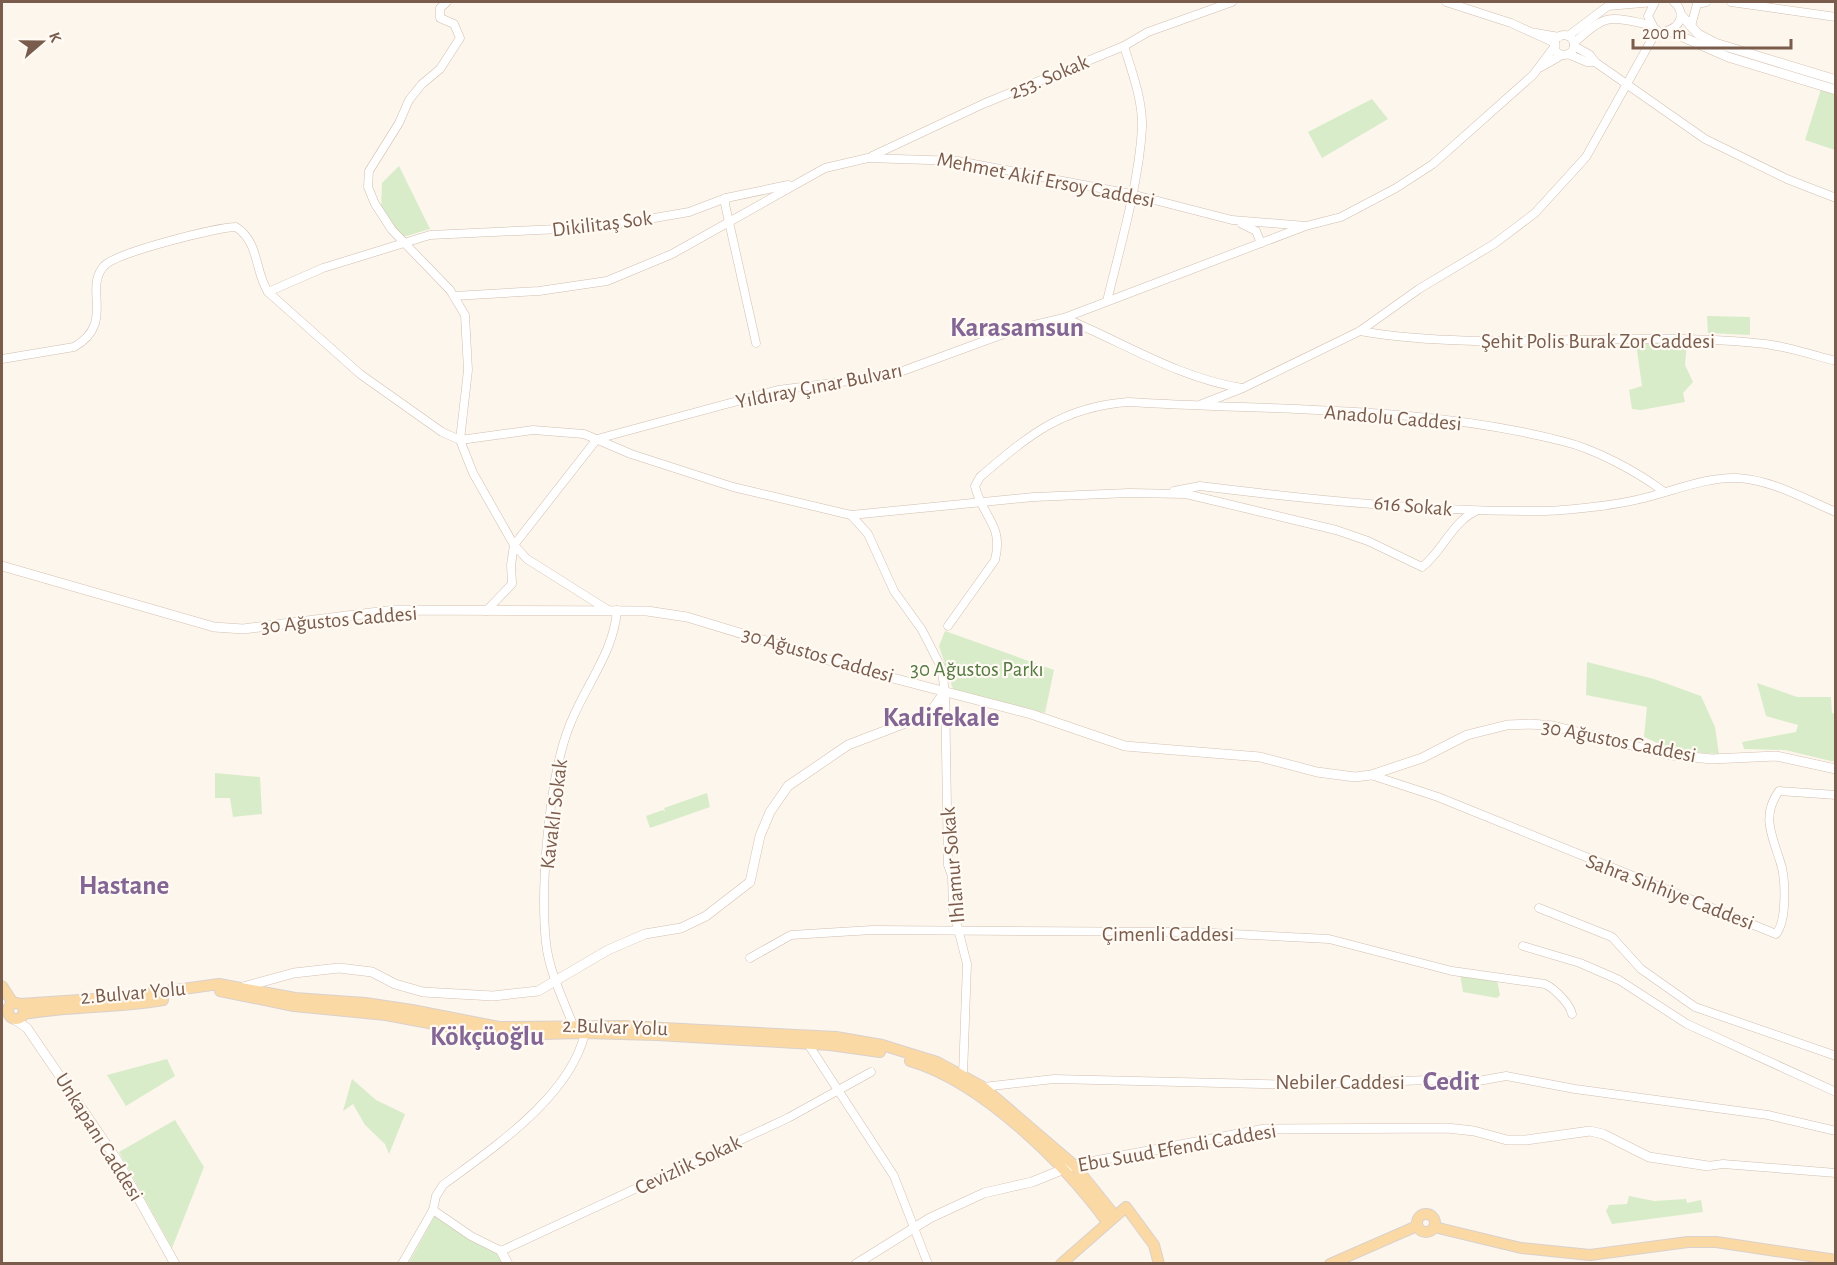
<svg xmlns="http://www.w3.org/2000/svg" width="1837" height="1265" viewBox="0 0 1837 1265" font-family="'Alegreya Sans',sans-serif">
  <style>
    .green { fill: #d8ecc9 }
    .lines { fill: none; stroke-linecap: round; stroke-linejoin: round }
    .tertiary-casing { stroke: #d1beb0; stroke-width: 9 }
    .secondary-casing { stroke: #d6c0b0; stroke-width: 10 }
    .primary-casing { stroke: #dad1cd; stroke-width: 12 }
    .tertiary { stroke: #fff; stroke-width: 8 }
    .secondary { stroke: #fff; stroke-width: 9 }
    .primary { stroke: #fbd9a5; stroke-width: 10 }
    .labels { text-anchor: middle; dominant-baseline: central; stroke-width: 4.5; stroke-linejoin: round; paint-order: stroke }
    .street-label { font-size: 21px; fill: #7a5c4d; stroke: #fffaf3 }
    .park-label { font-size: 21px; fill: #537a41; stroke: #fffaf3 }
    .district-label { font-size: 27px; font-weight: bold; fill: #846695; stroke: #fffaf3 }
  </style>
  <rect width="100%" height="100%" fill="#fdf6ec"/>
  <g class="green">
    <path d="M1822,86L1835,91V150L1805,140Z"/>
    <path d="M1372,99L1388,119L1322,158L1308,132Z"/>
    <path d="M399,166L430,229L403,237L381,210L382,183Z"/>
    <path d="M1707,316L1750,317V335L1708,333Z"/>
    <path d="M1636,343H1687L1685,365L1693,382L1683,393L1685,402L1641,410L1632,409L1629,390L1642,386Z"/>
    <path d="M945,631L1054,670L1045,713L953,689L939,646Z"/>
    <path d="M1587,662L1654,679L1701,696L1715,727L1719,754L1675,751L1644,737L1647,707L1586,695Z"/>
    <path d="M1757,683L1797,697H1831L1832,713L1835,714V762L1785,750L1744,749L1742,742L1796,732L1798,725L1766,716Z"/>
    <path d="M215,773L260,777L262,814L233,817L230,798H215Z"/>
    <path d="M707,793L710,807L650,828L646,816L663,810L665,812L664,808Z"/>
    <path d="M1460,974L1497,980L1500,995L1497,998L1463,992Z"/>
    <path d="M167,1059L175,1076L126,1106L107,1075Z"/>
    <path d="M352,1079L376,1100L405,1114L389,1154L385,1144L365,1125L353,1104L343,1111Z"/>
    <path d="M175,1120L204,1167L172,1248L119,1152Z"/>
    <path d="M1629,1196L1654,1201L1686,1199L1687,1203L1701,1200L1703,1212L1612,1224L1606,1211L1609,1205L1627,1204Z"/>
    <path d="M436,1214L498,1255L503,1264H408Z"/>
  </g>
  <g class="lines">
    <g class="tertiary-casing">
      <g id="tertiary">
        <path d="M447,2L440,8V18L454,24L460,38L440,69L422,84L409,100L399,123L369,171L368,187L375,204L392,230L450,290L465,315L468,370L460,440L473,473L514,545L527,559L608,610"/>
        <path d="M1446,2L1511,23L1555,43"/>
        <path d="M1731,2L1836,17"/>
        <path d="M1653,26L1648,16L1655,2"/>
        <path d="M1691,26L1697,4L1706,2"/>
        <path d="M1666,31C1681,27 1686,13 1674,2"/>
        <path d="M1536,33L1559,37"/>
        <circle cx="1564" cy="45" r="10"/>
        <path d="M1568,36L1608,6L1654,2"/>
        <path d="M1574,43C1607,12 1609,17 1651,25"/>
        <path d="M1574,46L1590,55L1595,62L1705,139L1787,179L1836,198"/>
        <path d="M1568,54L1587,62H1595"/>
        <path d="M1541,67L1562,55"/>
        <path d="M872,156L983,104L1124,46L1148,32L1232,2"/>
        <path d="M726,198L725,204L756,343"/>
        <path d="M1242,224L1256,231L1261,243"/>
        <path d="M268,292L323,268L430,235L602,227L689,212L726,198L788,185"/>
        <path d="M454,296L539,291L607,281L672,254L825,168L868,158L958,161L1131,194L1232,220L1306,226L1341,217L1396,188L1433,164L1533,75L1555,46"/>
        <path d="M1107,301C1120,248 1139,182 1142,128C1143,101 1132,72 1124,46"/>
        <path d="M1064,318C1123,342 1178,378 1242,388"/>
        <path d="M1360,331C1488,353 1625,330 1756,343C1783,345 1809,354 1836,361"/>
        <path d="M2,359L74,347C116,323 83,289 104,266C115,253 217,227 236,227C260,243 254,270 268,292L360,374L442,432L460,440L533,430L584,434L631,454L733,487L851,515L1034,497L1129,493L1186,494L1336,530L1368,541L1422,567C1443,551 1451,523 1476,511"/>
        <path d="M1202,404L1243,388L1360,331L1419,289L1494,244L1535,213L1586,157L1657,30"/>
        <path d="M1174,491L1200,486C1314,500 1430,512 1545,511C1572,510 1618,505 1644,498C1674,491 1705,477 1737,478C1773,480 1804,499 1836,512"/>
        <path d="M851,515L868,534L894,591L922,630L941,667L945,691L948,865L952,876L953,909L967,964L963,1075"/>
        <path d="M486,611L512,584L511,565L514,545L597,439L778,390L889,376L1017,329L1064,318L1303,227"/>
        <path d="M948,626L995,560C1004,524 982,517 975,486L980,477C1029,435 1062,407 1128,402C1271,411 1422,405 1562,441C1595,449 1636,471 1663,491"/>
        <path d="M1371,775L1438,797L1776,934C1787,921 1786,878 1780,861C1772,835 1761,816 1779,791L1836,795"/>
        <path d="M1539,908L1612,937L1641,969L1695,1007L1836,1056"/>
        <path d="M1523,946L1580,963L1619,980L1687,1024L1836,1092"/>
        <path d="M750,958L791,935L872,930L1193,932L1329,939L1452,971L1545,984C1555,989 1570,1004 1572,1014"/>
        <path d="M573,1025C563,999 549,971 546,943C540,888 549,778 569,727C584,687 614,653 617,610"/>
        <path d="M808,1044L894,1176L928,1264"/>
        <path d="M983,1087L1054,1079L1301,1085L1428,1080L1473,1082L1506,1076L1575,1089L1768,1115L1836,1131"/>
        <path d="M1708,1166L1723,1164L1836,1173"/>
        <path d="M433,1210L471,1236L501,1251L788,1118L871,1072"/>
        <path d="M402,1264L433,1210L436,1196L443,1185C494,1147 570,1097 585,1033"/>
      </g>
    </g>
    <g class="secondary-casing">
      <g id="secondary">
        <path d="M1681,15L1698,34L1715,43L1836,80"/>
        <path d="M1669,31L1728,57L1836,90"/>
        <path d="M2,566L214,627L243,629L395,610L647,611L687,617L858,669L1031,714L1125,746L1260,757L1317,772L1355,777L1371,775L1422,758L1467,735L1507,725L1531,724L1553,726L1671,755L1712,759L1776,756L1836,769"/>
        <path d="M243,987L294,973L339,968L372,972L395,984L423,992L493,996L538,991L608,950L645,934L681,928L706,916L750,882L760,836L770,812L788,786L848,745L929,714L945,691"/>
        <path d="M14,1019L27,1028L117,1160L175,1264"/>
        <path d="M501,1251L508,1264"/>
        <path d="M856,1264L930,1218L984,1193L1032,1182L1074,1165L1265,1129L1447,1128L1474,1131L1507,1140H1526L1590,1131L1603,1134L1649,1157L1708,1166"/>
      </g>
    </g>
    <g class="primary-casing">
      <g id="primary">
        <path d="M2,986L13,1003"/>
        <path d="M220,991L294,1006L386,1015L493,1035L585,1033L657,1035L830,1045L880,1052"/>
        <circle cx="16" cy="1011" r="8"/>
        <path d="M20,1004L125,997L219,984L295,998L365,1003L412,1010L499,1027L625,1026L836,1037L882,1045L937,1062L983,1087L1074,1165L1115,1216"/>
        <path d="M23,1014C70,1006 117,1008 163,1000"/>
        <path d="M910,1061C982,1082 1064,1163 1107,1222"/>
        <circle cx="1426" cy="1223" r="9"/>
        <path d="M1434,1227L1521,1248L1590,1255L1688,1242H1716L1836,1260"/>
        <path d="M1061,1264L1126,1207L1154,1245L1159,1264"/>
        <path d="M1330,1264L1417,1226"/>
      </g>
    </g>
    <use href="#tertiary" class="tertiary"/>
    <use href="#secondary" class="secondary"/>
    <use href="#primary" class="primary"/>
  </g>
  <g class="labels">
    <g class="street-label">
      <text transform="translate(1049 77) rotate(-23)">253. Sokak</text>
      <text transform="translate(1046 180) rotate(11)">Mehmet Akif Ersoy Caddesi</text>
      <text transform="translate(602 224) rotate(-7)">Dikilitaş Sok</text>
      <text x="1598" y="341">Şehit Polis Burak Zor Caddesi</text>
      <text transform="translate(819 386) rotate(-11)">Yıldıray Çınar Bulvarı</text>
      <text transform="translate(1393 418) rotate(5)">Anadolu Caddesi</text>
      <text transform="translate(1413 506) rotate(5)">616 Sokak</text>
      <text transform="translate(339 620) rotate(-5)">30 Ağustos Caddesi</text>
      <text transform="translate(818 655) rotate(16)">30 Ağustos Caddesi</text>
      <text transform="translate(1619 741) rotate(11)">30 Ağustos Caddesi</text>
      <text transform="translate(554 814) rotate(-83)">Kavaklı Sokak</text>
      <text transform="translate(953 865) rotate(-95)">Ihlamur Sokak</text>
      <text transform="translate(1670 892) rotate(21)">Sahra Sıhhiye Caddesi</text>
      <text x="1168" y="934">Çimenli Caddesi</text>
      <text transform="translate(133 993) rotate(-5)">2.Bulvar Yolu</text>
      <text transform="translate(615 1027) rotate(2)">2.Bulvar Yolu</text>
      <text x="1340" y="1082">Nebiler Caddesi</text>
      <text transform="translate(99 1137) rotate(58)">Unkapanı Caddesi</text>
      <text transform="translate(1177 1148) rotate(-10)">Ebu Suud Efendi Caddesi</text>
      <text transform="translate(688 1165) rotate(-25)">Cevizlik Sokak</text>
    </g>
    <g class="park-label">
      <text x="977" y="669">30 Ağustos Parkı</text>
    </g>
    <g class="district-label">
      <text x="1017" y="327">Karasamsun</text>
      <text x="941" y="717">Kadifekale</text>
      <text x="124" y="885">Hastane</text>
      <text x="487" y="1036">Kökçüoğlu</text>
      <text x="1451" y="1081">Cedit</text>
    </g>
  </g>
  <rect width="1837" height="1265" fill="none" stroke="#7a5c4d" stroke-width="6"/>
  <g transform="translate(42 42) rotate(70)" stroke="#fffaf3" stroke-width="4.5" paint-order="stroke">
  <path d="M0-4.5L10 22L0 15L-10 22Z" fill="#7a5c4d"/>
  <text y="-9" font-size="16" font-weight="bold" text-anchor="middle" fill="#7a5c4d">K</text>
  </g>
  <path d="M1633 39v9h158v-9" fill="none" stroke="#7a5c4d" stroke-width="3"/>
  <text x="1642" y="39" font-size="18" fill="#7a5c4d" stroke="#fffaf3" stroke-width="4.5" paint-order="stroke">200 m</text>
</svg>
